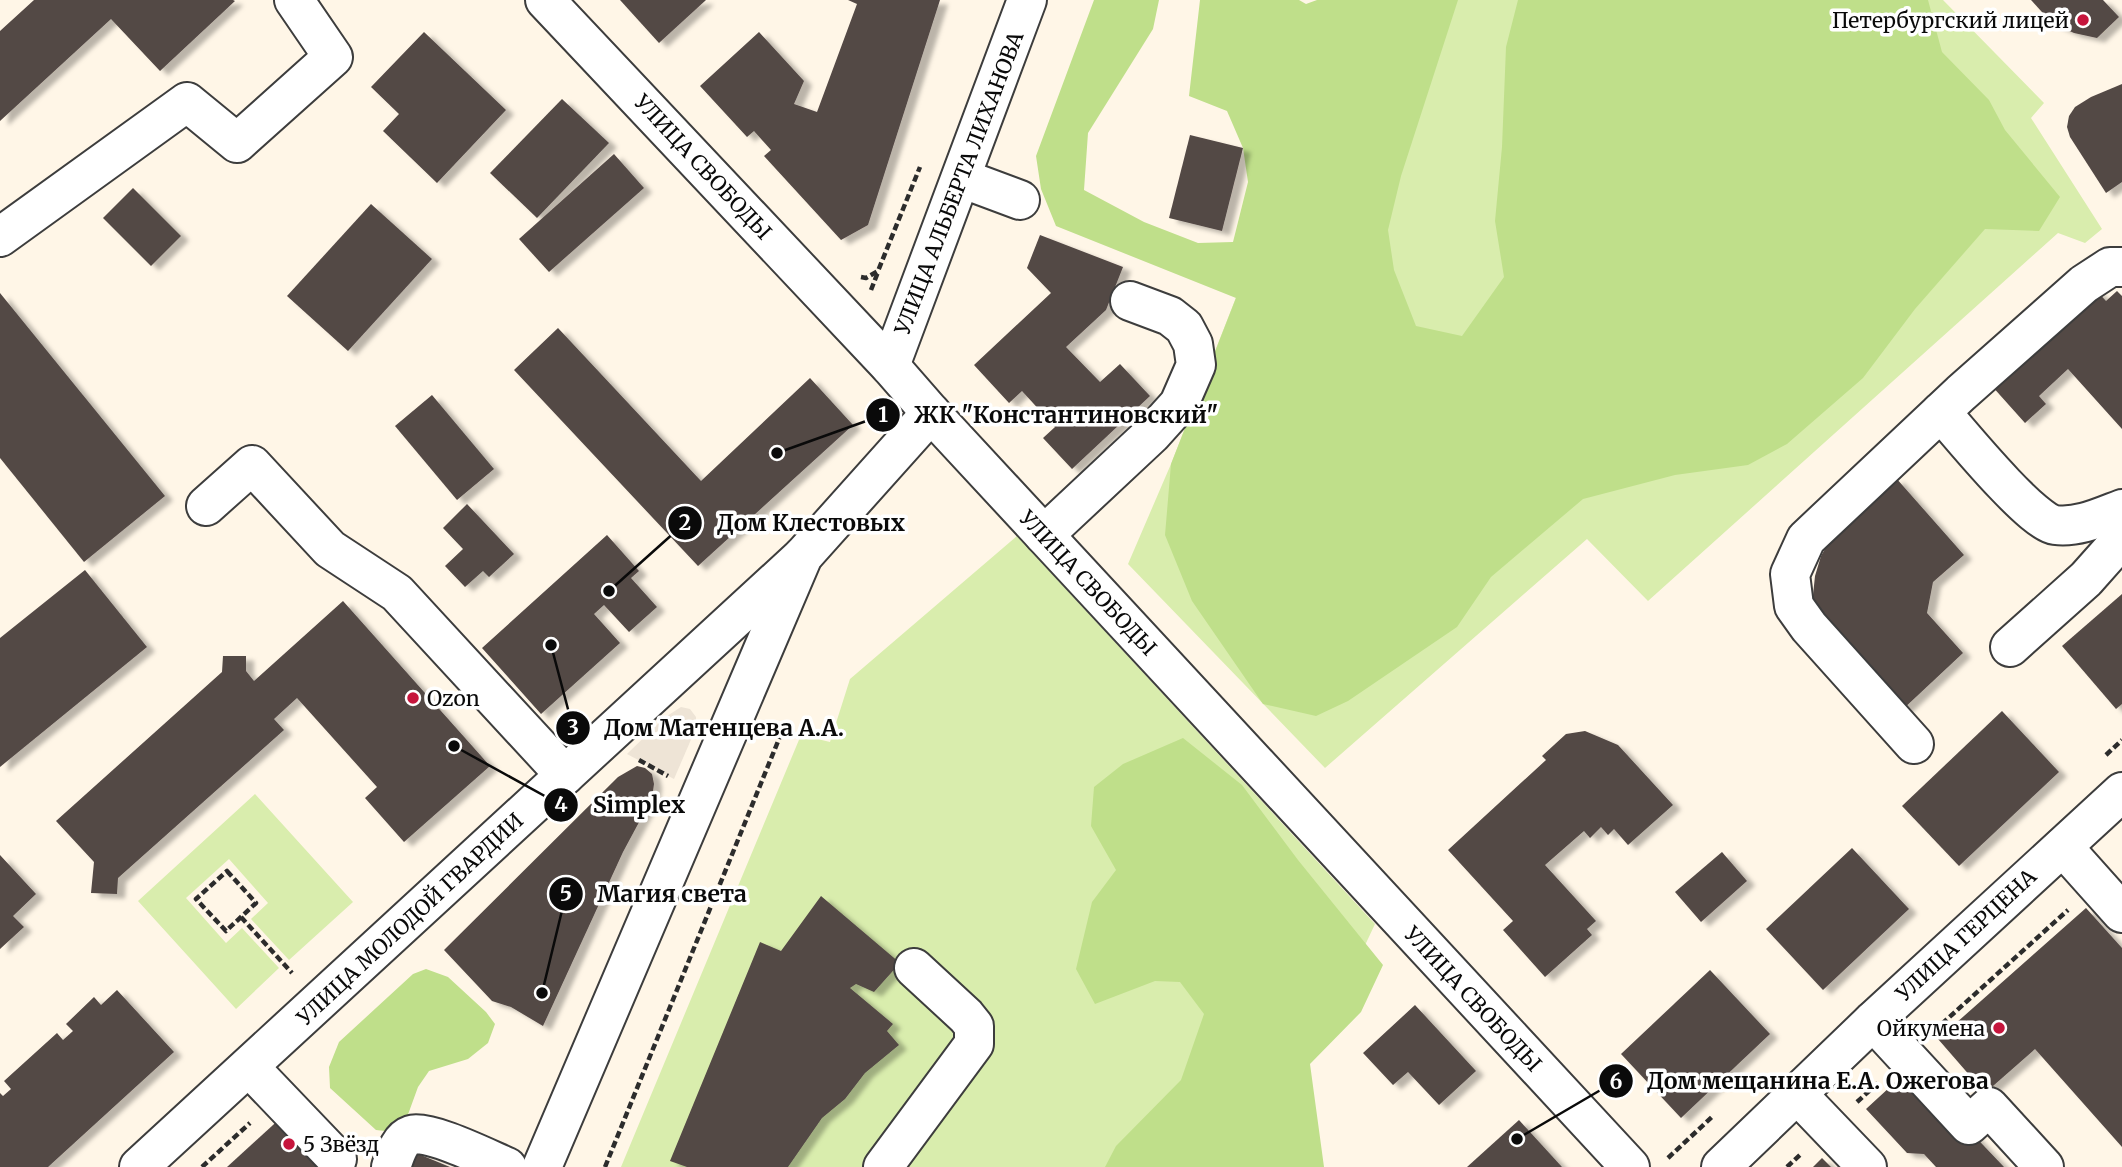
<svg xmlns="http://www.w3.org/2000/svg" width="2122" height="1167" viewBox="0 0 2122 1167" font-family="Merriweather,serif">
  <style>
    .green { fill: #d9edad }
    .forest { fill: #bfdf8a }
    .plaza { fill: #eee4d6 }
    .building { fill: #534845; filter: url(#shadow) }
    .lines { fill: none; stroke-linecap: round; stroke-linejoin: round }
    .minor-casing { stroke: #3d3d3d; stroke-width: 42 }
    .path { stroke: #2c2c2c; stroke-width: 4.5; stroke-dasharray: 7 3.5; stroke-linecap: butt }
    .minor { stroke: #fff; stroke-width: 38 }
    .poi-dot { fill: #c6153c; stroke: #fff; stroke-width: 2.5 }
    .labels { text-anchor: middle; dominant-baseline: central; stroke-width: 7; stroke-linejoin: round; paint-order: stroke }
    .poi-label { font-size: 21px; fill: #0a0a0a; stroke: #fff; text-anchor: end }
    .street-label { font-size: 21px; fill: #0a0a0a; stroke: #fff }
    .leader { fill: none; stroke: #0a0a0a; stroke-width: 2.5 }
    .callout-dot { fill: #0a0a0a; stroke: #fff; stroke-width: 2.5 }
    .mark-label { font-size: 21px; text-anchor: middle; font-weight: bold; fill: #fff }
    .callout-label { font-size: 23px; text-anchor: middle; font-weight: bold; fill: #0a0a0a; stroke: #fff; stroke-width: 7; stroke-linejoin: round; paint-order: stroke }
  </style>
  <defs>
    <filter id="shadow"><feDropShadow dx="8" dy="4.5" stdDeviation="2" flood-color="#0004"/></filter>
  </defs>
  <rect width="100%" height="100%" fill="#fff6e7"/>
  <g class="green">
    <path d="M1352,0H1943L2044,103L2031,118L2102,229L2085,243L2058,233L1648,601L1587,539L1325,768L1128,564L1171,464Z"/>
    <path d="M1017,536L1375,924L1289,1107L1267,1167H621L801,735L830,742L850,679Z"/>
    <path d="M255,794L353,902L289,960L251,919L268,903L229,859L186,898L226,943L242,928L279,968L236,1009L138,901Z"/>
  </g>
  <g class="forest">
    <path d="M1094,0H1159L1153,29L1088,133L1084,190L1144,222L1198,243L1233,242L1248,182L1243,148L1227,111L1189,96L1200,0H1299L1306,4L1317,0H1458L1401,176L1388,230L1394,270L1416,326L1462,336L1504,277L1495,221L1502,147L1506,47L1518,0H1928L1942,52L1989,100L2005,130L2060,197L2039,231L1985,229L1915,309L1863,378L1787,444L1748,465L1675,475L1583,499L1491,577L1457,627L1348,701L1316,716L1263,704L1192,601L1165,535L1171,464L1236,298L1056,226L1041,189L1036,156Z"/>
    <path d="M1183,738L1242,785L1298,860L1383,965L1361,1012L1310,1064L1324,1167H1105L1116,1146L1181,1080L1204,1014L1180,982L1155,981L1095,1004L1076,969L1092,902L1116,870L1091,826L1094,787L1123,764Z"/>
    <path d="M426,969L448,977L486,1012L495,1024L488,1043L468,1059L429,1071L418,1087L406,1120L394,1132L376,1130L330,1088L329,1067L339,1042L413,974Z"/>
  </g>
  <path class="plaza" d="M681,707L690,709L696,717V728L674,779L627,754L664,718Z"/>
  <g class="building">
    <path d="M34,0H233L235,1L160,71L111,19L0,121V31Z"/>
    <path d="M620,0H706L659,43Z"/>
    <path d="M848,0H940L868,225L841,240L764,156L771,150L754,131L747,137L700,86L759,32L804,81L794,104L817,112L857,4Z"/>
    <path d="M2031,0H2103L2119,17L2097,38L2074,33L2052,23Z"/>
    <path d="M424,32L506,110L437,183L383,131L399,114L371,87Z"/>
    <path d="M2122,84V182L2106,193L2070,137L2067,127L2069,116L2075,107L2091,97Z"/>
    <path d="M562,99L609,143L537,218L490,173Z"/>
    <path d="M1190,135L1243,148L1222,231L1169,218Z"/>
    <path d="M614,154L644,188L549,272L519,239Z"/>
    <path d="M133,188L181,236L151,266L103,218Z"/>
    <path d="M371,204L432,259L348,351L287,296Z"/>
    <path d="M1040,235L1123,267L1106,310L1066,347L1100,382L1120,364L1150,396L1072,469L1043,438L1055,427L1022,391L1009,403L974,365L1051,293L1027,268Z"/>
    <path d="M2096,290L2106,301L2117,291L2122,296V429L2068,369L2039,396L2046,404L2025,423L1991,385Z"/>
    <path d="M0,293L165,496L84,562L0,458Z"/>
    <path d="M558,328L701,481L810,378L853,425L698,566L514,370Z"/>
    <path d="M432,395L494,469L457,500L395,426Z"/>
    <path d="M1896,478L1964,555L1933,582L1927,613L1963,653L1901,711L1812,605L1815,576L1821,556L1833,535Z"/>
    <path d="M467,504L514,554L489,577L483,571L465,587L445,566L463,549L443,528Z"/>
    <path d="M607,535L639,571L631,578L657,607L629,632L604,605L594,614L620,643L541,714L482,648Z"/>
    <path d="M85,570L147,647L0,767V638Z"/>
    <path d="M2122,594V704L2116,709L2062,646Z"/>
    <path d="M343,601L490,766L404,842L365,798L377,787L297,698L274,719L284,730L118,878L117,894L91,893L94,862L56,821L222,672L223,656H246V671L254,681Z"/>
    <path d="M2002,711L2059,772L1959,866L1902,806Z"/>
    <path d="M1585,731L1618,745L1673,805L1628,845L1614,829L1608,835L1601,827L1590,838L1584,831L1545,865L1596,921L1587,929L1592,935L1545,977L1503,930L1513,921L1448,850L1546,760L1542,756L1566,734Z"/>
    <path d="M637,766L645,768L652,774L654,784L652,798L623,852L543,1026L511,1007L492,1001L444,950L618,777Z"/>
    <path d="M1852,848L1909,909L1823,990L1766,929Z"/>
    <path d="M1722,852L1747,881L1701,922L1675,892Z"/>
    <path d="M0,855L36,894L13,916L24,927L0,949Z"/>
    <path d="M821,896L900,963L874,992L856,984L850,988L893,1024L887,1031L899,1045L865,1073L845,1099L822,1118L788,1167H687L670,1161L760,942L781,951Z"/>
    <path d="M2086,908L2122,948V1147L2035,1049L1985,1093L1938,1039Z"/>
    <path d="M1710,970L1770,1034L1681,1118L1621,1054Z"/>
    <path d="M117,990L174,1052L48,1167H0V1093L3,1096L11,1089L4,1081L57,1033L63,1040L73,1031L66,1024L94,997L101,1005Z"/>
    <path d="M1415,1005L1476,1071L1439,1105L1408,1072L1393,1085L1363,1053Z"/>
    <path d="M1903,1075L1965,1126L2004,1167H1936L1924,1154L1907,1153L1866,1109Z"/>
    <path d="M284,1115L333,1167H227Z"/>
    <path d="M1519,1120L1562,1167H1467Z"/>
    <path d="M416,1153L450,1167H411Z"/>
    <path d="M1822,1158L1831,1167H1813Z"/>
  </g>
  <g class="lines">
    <g class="minor-casing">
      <g id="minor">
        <path d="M545,0L890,366L931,413L1630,1167"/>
        <path d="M961,178L1020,200"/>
        <path d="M0,237L187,102L237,143L333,57L294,0"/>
        <path d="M890,366L1027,0"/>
        <path d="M1941,412C1960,434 2032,522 2055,525C2078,528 2101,517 2122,509"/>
        <path d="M206,506L252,465L330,549L397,593L565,775"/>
        <path d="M1044,535L1152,434L1179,404L1196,365L1193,344L1184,327L1170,316L1130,301"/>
        <path d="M2010,647L2086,579L2118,543L2122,521"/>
        <path d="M1914,744L1809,627L1794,606L1790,574L1806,539L1961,393L2084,284L2110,267H2122"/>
        <path d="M2063,847L2122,913"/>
        <path d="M1873,1021L1969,1125L1989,1107L2044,1167"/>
        <path d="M249,1067L337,1159"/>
        <path d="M1797,1094L1867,1167"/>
        <path d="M139,1167L803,556"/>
        <path d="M391,1167C395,1156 399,1139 411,1135C428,1129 488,1159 507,1167"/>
        <path d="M542,1167L803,556L931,413"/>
        <path d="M883,1167L974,1044V1026L966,1016L914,968"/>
        <path d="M1721,1167L1873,1021L2122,792"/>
      </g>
    </g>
    <g class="path">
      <path d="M861,277L866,278L878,271L920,167"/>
      <path d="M871,290L878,272"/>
      <path d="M2106,755L2122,740"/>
      <path d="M639,760L668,776"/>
      <path d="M227,871L256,903L226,931L196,899Z"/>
      <path d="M241,917L292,973"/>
      <path d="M1934,1031L2068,910"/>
      <path d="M1857,1102L1879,1082"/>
      <path d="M1668,1158L1713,1116"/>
      <path d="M202,1167L250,1123"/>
      <path d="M605,1167L781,734L774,725"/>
      <path d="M1787,1167L1802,1153"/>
    </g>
    <use href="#minor" class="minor"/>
  </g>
  <g class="poi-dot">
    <circle cx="2083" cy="20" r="7"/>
    <circle cx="413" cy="698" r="7"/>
    <circle cx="1999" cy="1028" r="7"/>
    <circle cx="289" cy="1144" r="7"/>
  </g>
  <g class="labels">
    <g class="poi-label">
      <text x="2069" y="20">Петербургский лицей</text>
      <text x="427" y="698" text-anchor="start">Ozon</text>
      <text x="1985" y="1028">Ойкумена</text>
      <text x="303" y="1144" text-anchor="start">5 Звёзд</text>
    </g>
    <g class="street-label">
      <text transform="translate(703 167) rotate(47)">УЛИЦА СВОБОДЫ</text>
      <text transform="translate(959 183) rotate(-69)">УЛИЦА АЛЬБЕРТА ЛИХАНОВА</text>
      <text transform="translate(1088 583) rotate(47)">УЛИЦА СВОБОДЫ</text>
      <text transform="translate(410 919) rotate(-43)">УЛИЦА МОЛОДОЙ ГВАРДИИ</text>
      <text transform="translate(1966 935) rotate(-43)">УЛИЦА ГЕРЦЕНА</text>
      <text transform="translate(1473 999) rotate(47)">УЛИЦА СВОБОДЫ</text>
    </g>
  </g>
  <path class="leader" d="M777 453L883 415M609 591L685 523M551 645L573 728M454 746L561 805M542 993L566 894M1517 1139L1616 1081"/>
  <g class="callout-dot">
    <circle cx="777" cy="453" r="7"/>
    <circle cx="609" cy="591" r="7"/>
    <circle cx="551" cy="645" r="7"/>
    <circle cx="454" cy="746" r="7"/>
    <circle cx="542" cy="993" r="7"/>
    <circle cx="1517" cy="1139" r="7"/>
    <circle cx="883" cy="415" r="18"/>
    <circle cx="685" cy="523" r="18"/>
    <circle cx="573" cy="728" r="18"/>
    <circle cx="561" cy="805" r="18"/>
    <circle cx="566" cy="894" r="18"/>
    <circle cx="1616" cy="1081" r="18"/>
  </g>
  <g class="mark-label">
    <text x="883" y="422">1</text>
    <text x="685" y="530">2</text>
    <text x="573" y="735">3</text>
    <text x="561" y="812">4</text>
    <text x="566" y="901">5</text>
    <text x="1616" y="1089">6</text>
  </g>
  <g class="callout-label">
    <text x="1066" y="423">ЖК "Константиновский"</text>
    <text x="811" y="531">Дом Клестовых</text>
    <text x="724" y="736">Дом Матенцева А.А.</text>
    <text x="639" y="813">Simplex</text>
    <text x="672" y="902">Магия света</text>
    <text x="1818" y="1089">Дом мещанина Е.А. Ожегова</text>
  </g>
</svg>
